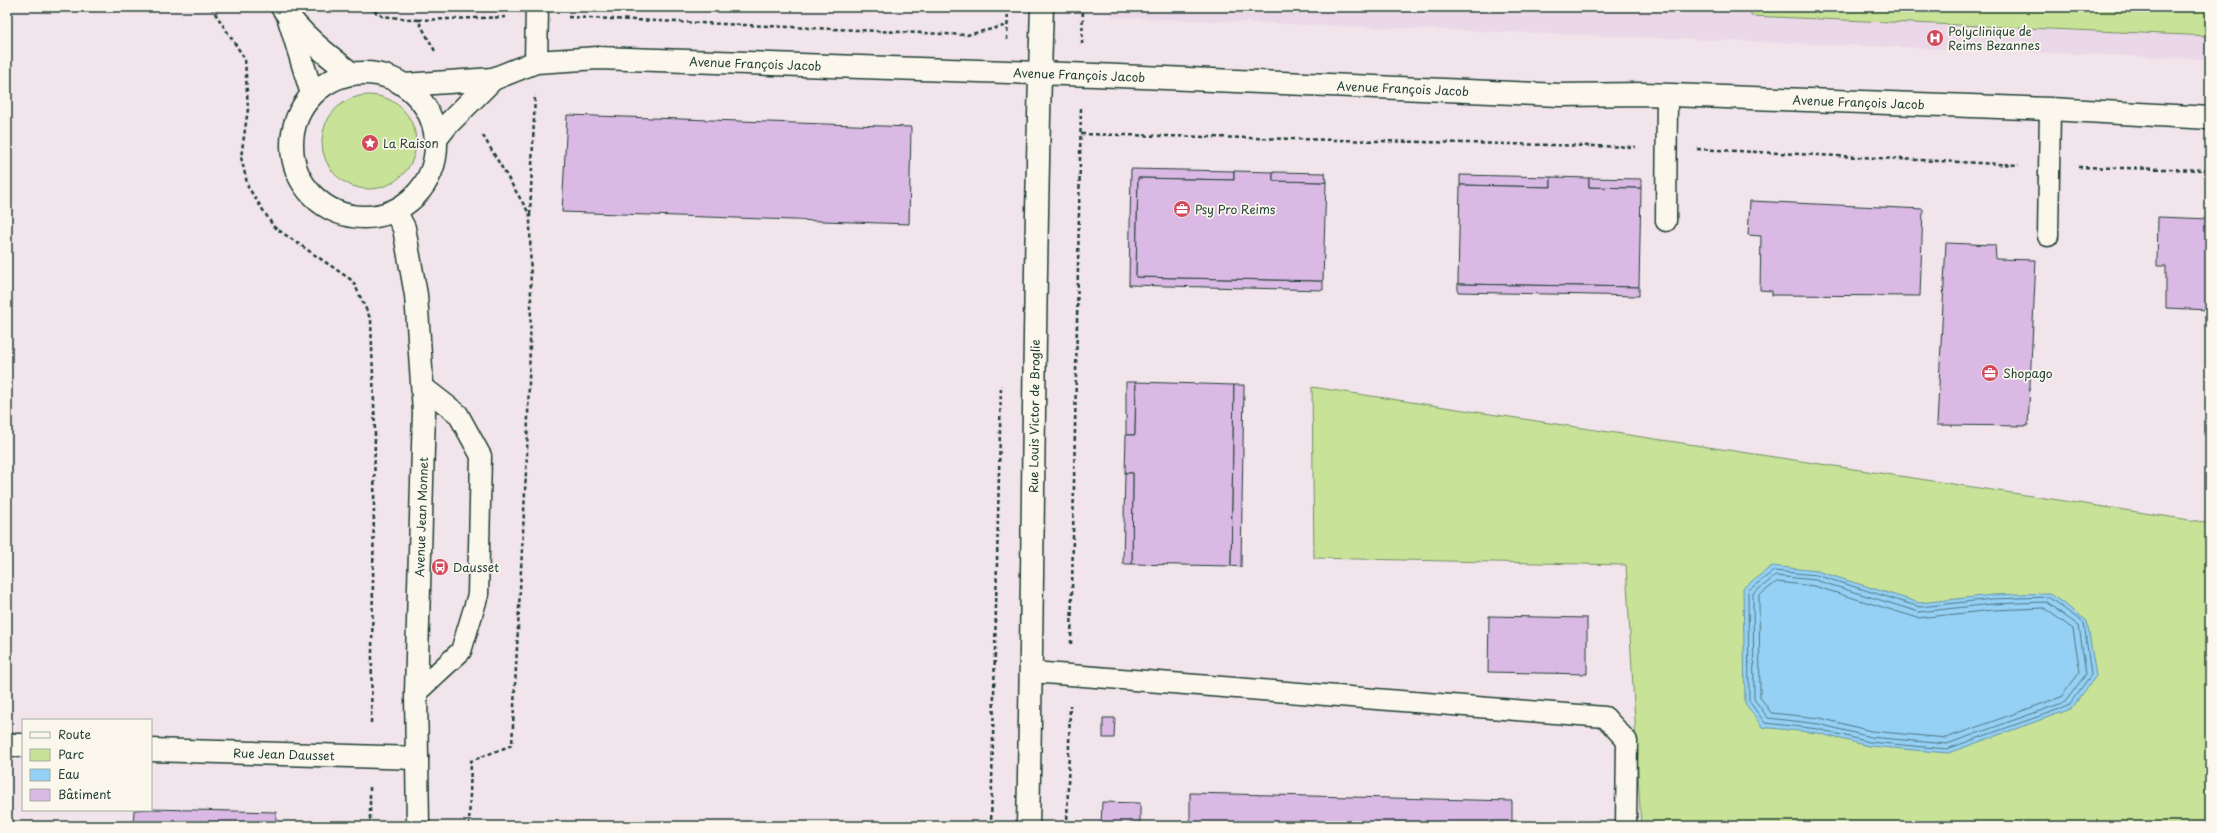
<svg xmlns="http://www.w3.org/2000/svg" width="2217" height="833" viewBox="0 0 2217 833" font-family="'Playpen Sans',sans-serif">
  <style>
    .built { fill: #ead7e8 }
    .green { fill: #c8e298; stroke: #749066 }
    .water { fill: #95d0f5; stroke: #6695a8 }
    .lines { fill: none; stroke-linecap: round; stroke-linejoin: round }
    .shore { stroke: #4e7881; stroke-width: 1 }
    .building { fill: #dab9e5; stroke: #1f3d34 }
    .service-casing { stroke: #1f3d34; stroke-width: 23 }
    .minor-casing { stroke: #1f3d34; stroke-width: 25 }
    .tertiary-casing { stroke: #1f3d34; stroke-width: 25 }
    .path { stroke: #1f3d34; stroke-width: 2.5; stroke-dasharray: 4 3; stroke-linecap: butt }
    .service { stroke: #fbf7ec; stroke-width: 20 }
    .minor { stroke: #fbf7ec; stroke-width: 22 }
    .tertiary { stroke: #fbf7ec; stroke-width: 22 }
    .labels { text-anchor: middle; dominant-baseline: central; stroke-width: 3.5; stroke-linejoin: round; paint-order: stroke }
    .poi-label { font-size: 12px; fill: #1f3d34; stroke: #fbf7ec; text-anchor: start }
    .street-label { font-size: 12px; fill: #1f3d34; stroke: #fbf7ec }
  </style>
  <rect width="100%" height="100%" fill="#f1e4ea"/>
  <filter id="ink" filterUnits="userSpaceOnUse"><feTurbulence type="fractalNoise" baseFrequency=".025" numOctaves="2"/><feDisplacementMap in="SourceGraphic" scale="8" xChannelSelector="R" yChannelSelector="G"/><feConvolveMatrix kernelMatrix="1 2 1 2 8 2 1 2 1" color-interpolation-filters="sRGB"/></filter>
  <g filter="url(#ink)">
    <path class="built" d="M1112,7H2210V59L1111,17Z"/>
    <g class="green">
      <path d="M1751,7H2210V36L1751,16Z"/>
      <circle cx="369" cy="142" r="47"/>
      <path d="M1312,387L2210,523V826H1641L1626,565L1314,558Z"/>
    </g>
    <path class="water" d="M1772,566L1817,571L1920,603L1992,595L2049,593L2087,621L2096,676L2071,709L1948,753L1869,746L1817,733L1762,727L1745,703L1743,588Z"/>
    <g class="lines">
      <g class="shore">
        <path d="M1774,571L1816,575L1920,607L1992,599L2048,597L2084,623L2091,675L2068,706L1947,749L1869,742L1818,729L1765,723L1749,701L1748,591Z"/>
        <path d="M1776,576L1815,580L1919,612L1992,604L2046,602L2079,626L2086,674L2065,702L1947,744L1870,737L1819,724L1768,718L1754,699L1753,594Z"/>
        <path d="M1777,582L1814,586L1918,618L1993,610L2044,608L2073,629L2080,672L2061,697L1946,738L1871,731L1820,718L1771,713L1760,697L1759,596Z"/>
      </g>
    </g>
    <g class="building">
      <rect x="968" y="7" width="12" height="4"/>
      <path d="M567,115L911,127L909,224L562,212Z"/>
      <path d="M1131,169L1234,171V180L1138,178L1136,277L1323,281V290L1129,285Z"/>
      <path d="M1234,171L1273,172V181L1326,182L1323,281L1136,277L1138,178L1234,180Z"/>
      <path d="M1273,172L1325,173L1326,182L1273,181Z"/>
      <path d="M1460,175L1551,177V187L1460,185Z"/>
      <path d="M1551,177L1589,178V187L1641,188L1639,287L1458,284L1460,185L1551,187Z"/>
      <path d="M1589,178L1641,179V188L1589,187Z"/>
      <path d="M1750,201L1923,209L1920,296L1772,295V291L1760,290L1761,236L1748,235Z"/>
      <path d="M2158,217L2210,219V310L2166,308V266H2157Z"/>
      <path d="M1946,243L1995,245L1996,259L2036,260L2028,426L1937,425Z"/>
      <path d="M1458,284L1639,287V296L1458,292Z"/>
      <path d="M1126,382H1136L1135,435H1126Z"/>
      <path d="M1136,382L1234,385L1231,566L1132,564L1133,473H1125L1126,435H1135Z"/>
      <path d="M1234,385H1244L1241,567L1231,566Z"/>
      <path d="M1125,473H1133L1132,564H1123Z"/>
      <path d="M1489,616L1587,618V674L1488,672Z"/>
      <path d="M1103,718H1115L1114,738H1103Z"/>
      <path d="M1190,793L1512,801V826H1190Z"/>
      <path d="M1102,802L1140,803V826H1101Z"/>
      <path d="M151,809L276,812V826H133L134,810Z"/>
    </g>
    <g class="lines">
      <g class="service-casing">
        <g id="service">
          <path d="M1666,221L1667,96"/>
          <path d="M2048,236L2050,109"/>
          <path d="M1032,672L1605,717L1627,741L1626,826"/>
          <path d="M416,693L461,651L478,595L481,456L458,414L422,386"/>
        </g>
      </g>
      <g class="minor-casing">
        <g id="minor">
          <path d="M536,62L537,7"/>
          <path id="s1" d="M404,85L493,79L536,62L598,58L1095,75L1560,95L1644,94L2050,109L2210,118"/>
          <path d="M436,139L447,125L493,79"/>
          <path d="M7,745H23"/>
          <path id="s2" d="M151,750L417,758"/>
          <path id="s3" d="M1028,826C1034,553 1033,280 1042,7"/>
        </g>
      </g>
      <g class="tertiary-casing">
        <g id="tertiary">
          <path d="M282,7C300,34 326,54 352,74"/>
          <path d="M289,19L312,94"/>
          <circle cx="364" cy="145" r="72"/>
          <path d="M395,211L404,228L416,295L424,412L416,693L418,826"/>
        </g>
      </g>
      <g class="path">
        <path d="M211,7L245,59L248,109L241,157L248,187L274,227L353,281L371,320L375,432L371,726"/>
        <path d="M368,7L382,16L418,20L435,51"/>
        <path d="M568,17L967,35L1008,25"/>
        <path d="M418,20L507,17"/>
        <path d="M1007,40L1008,7"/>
        <path d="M1082,44L1083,7"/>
        <path d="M1081,134L1636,147"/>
        <path d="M1697,149L2019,165"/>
        <path d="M2078,167L2210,170"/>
        <path d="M530,214L535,95"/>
        <path d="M1071,644L1081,105"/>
        <path d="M370,826V787"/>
        <path d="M469,826L471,761L512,745L527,453L531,307L530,215L482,134"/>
        <path d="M991,826L1001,385"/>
        <path d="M1067,826L1070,705"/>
      </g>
      <use href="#service" class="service"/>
      <use href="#minor" class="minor"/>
      <use href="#tertiary" class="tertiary"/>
    </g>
  </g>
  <defs>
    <g id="hospital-disc" transform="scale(0.9)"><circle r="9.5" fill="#d1495b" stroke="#fbf7ec"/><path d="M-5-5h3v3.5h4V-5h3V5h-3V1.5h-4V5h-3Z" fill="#fff"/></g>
    <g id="sight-disc" transform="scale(0.9)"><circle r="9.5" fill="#d1495b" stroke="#fbf7ec"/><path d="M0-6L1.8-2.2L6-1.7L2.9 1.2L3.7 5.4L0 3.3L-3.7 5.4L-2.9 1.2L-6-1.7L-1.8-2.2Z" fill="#fff"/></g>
    <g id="office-disc" transform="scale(0.9)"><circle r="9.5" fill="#d1495b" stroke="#fbf7ec"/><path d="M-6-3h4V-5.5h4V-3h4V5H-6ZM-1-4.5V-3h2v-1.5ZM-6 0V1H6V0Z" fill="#fff"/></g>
    <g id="bus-disc" transform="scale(0.9)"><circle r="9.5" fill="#d1495b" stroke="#fbf7ec"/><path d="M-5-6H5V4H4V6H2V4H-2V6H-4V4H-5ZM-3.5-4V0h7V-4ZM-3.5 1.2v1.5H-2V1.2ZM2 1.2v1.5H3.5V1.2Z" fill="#fff"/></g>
  </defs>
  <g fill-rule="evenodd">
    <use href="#hospital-disc" x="1935" y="38"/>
    <use href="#sight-disc" x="370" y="143"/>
    <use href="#office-disc" x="1182" y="209"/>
    <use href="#office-disc" x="1990" y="373"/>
    <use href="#bus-disc" x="440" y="567"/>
  </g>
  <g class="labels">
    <g class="poi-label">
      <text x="1948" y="31">Polyclinique de<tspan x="1948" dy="14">Reims Bezannes</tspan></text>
      <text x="383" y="143">La Raison</text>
      <text x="1195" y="209">Psy Pro Reims</text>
      <text x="2003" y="373">Shopago</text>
      <text x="453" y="567">Dausset</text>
    </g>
    <g class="street-label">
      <text stroke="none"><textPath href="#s1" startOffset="355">Avenue François Jacob</textPath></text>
      <text stroke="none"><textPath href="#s1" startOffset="679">Avenue François Jacob</textPath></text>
      <text stroke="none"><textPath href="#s1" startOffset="1003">Avenue François Jacob</textPath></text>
      <text stroke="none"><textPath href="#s1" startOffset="1459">Avenue François Jacob</textPath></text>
      <text stroke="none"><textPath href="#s3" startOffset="410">Rue Louis Victor de Broglie</textPath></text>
      <text transform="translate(421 517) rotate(-88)">Avenue Jean Monnet</text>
      <text stroke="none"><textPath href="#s2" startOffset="133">Rue Jean Dausset</textPath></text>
    </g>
  </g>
  <rect width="2217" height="833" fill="none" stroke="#fbf7ec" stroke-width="24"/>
  <rect x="12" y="12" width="2193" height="809" fill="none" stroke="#1f3d34" stroke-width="1.5" filter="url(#ink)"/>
  <rect x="22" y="719" width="130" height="92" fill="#fbf7ec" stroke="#a3ada2"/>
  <rect x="30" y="732" width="20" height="6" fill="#fbf7ec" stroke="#a3ada2"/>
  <text x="58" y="739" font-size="12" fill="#1f3d34">Route</text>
  <rect x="30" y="749" width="20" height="12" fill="#c8e298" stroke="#a3ada2"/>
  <text x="58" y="759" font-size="12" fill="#1f3d34">Parc</text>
  <rect x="30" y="769" width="20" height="12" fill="#95d0f5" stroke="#a3ada2"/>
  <text x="58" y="779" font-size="12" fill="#1f3d34">Eau</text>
  <rect x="30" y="789" width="20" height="12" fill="#dab9e5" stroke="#a3ada2"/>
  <text x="58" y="799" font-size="12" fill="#1f3d34">Bâtiment</text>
</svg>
